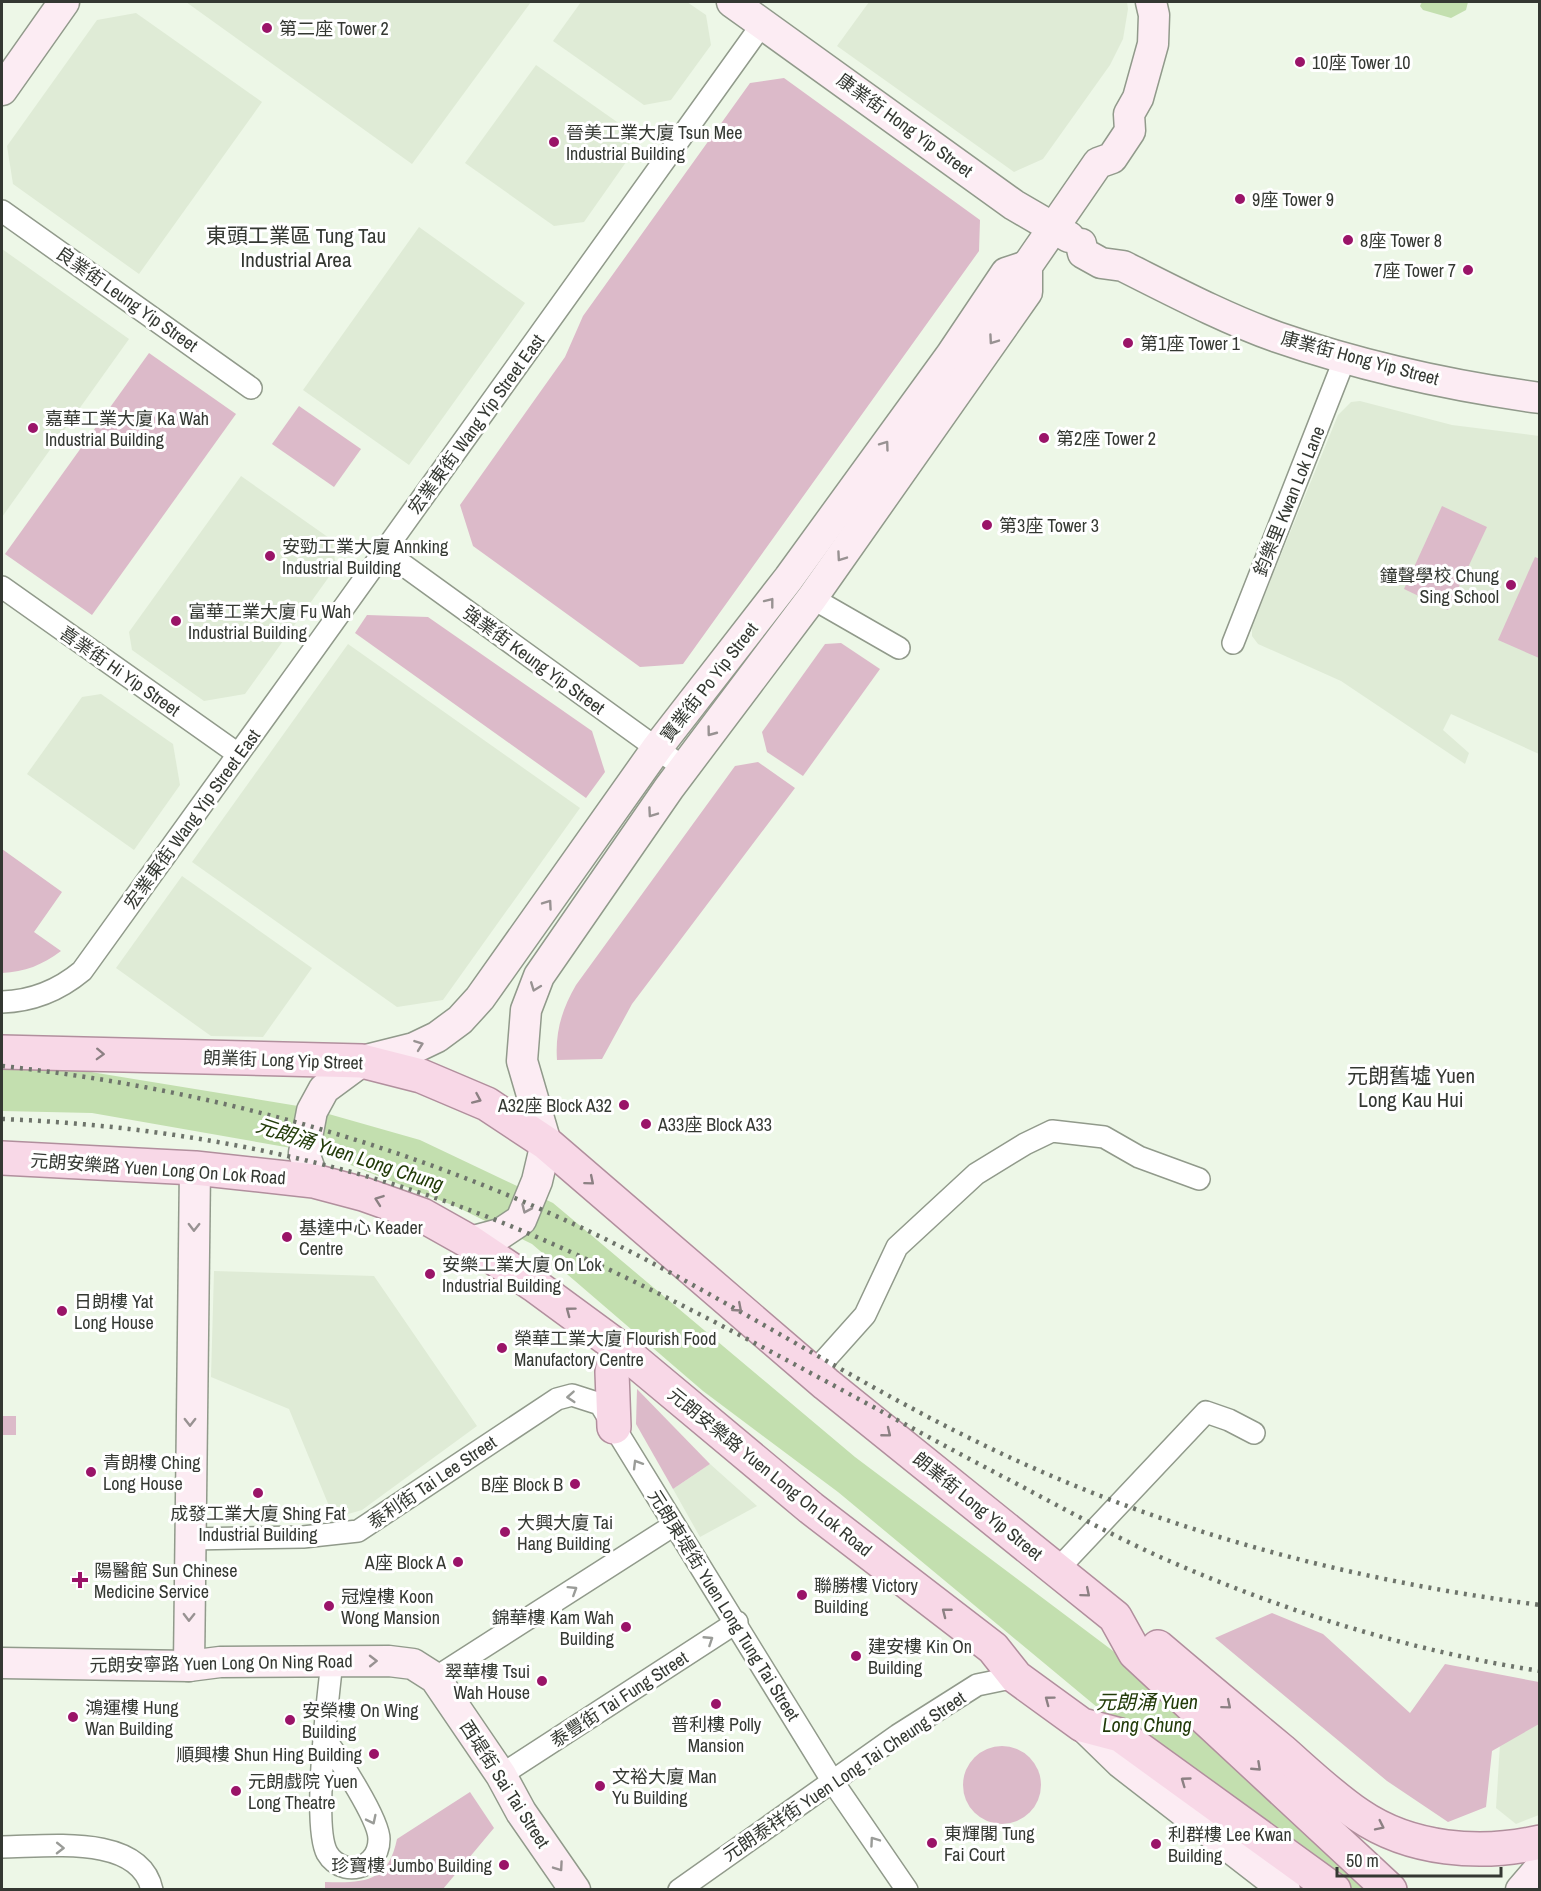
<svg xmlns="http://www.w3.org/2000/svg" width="1541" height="1891" viewBox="0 0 1541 1891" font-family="'Archivo Narrow','Noto Sans TC',sans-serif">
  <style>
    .built { fill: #dfebd6 }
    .green { fill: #dcbac9 }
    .water { fill: #c3dfaf }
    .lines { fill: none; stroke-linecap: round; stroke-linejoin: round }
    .street-casing { stroke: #919a8b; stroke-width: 24 }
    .secondary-casing { stroke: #919a8b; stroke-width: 33 }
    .primary-casing { stroke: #b18f9d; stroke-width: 36 }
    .street { stroke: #fff; stroke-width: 21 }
    .secondary { stroke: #fcecf3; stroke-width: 30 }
    .primary { stroke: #f8d8e7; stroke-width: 33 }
    .rail { stroke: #6e746b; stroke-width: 4.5; stroke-dasharray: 3 6; stroke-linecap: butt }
    .oneway { stroke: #989292 }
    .oneway2 { stroke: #8c8083 }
    .oneway3 { stroke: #9a9c98 }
    .poi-dot { fill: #9a1468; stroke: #fff; stroke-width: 2 }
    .labels { text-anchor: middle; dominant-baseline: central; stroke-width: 6; stroke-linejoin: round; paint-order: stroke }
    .poi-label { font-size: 18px; fill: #343832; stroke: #fff; text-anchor: start }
    .street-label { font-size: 18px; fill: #343832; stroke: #fff }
    .water-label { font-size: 20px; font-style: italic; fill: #223b09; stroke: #fff }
    .quarter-label { font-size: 21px; fill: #343832; stroke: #fff }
  </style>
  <rect width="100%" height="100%" fill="#edf7e7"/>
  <g class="built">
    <path d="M186,2H531L412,164Z"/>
    <path d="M581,2H687L706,15L711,45L671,100L644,105L553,41Z"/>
    <path d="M869,2H1127L1128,9L1123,39L1110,65L1043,159L1014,172L837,46Z"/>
    <path d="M136,13L262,102L139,274L13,184L7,146L97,20Z"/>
    <path d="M536,65L627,129L631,155L584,222L554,226L465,163Z"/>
    <path d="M419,227L525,303L409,465L303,390Z"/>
    <path d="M2,249L129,339L2,517Z"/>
    <path d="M1360,401L1452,425L1539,436V754L1451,714L1443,730L1469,753L1465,764L1341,681L1258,644L1252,636V626L1338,415L1351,402Z"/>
    <path d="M241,476L332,540L336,567L245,694L204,701L132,650L129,632Z"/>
    <path d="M348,644L580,808L443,1000L397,1007L192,862Z"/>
    <path d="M101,694L173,744L180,785L134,850L27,774L82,697Z"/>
    <path d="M182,876L312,968L263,1037L211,1036L116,968Z"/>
    <path d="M214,1271L374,1276L477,1426L362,1510L334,1518L289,1409L211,1377Z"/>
    <path d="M710,1464L757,1506L700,1537L673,1489Z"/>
    <path d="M1539,1721V1815L1516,1824L1496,1808L1500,1744Z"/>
  </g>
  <g class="green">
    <path d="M784,78L980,220L979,251L683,664L640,667L473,546L460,505L565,357L583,316L750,83Z"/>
    <path d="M149,353L236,414L92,615L5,554Z"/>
    <path d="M299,406L361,449L334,487L272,444Z"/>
    <path d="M1442,506L1487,527L1448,610L1404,589Z"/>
    <path d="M1535,557L1540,559L1539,658L1498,640Z"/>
    <path d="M367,615L428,617L592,731L605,772L586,798L355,633Z"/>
    <path d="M841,643L880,669L803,776L767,752L762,732L825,644Z"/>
    <path d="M758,762L795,788L632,1004L602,1059L557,1060C555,1032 562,1009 576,985L735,766Z"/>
    <path d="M2,849L62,892L34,932L61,951C42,965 25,972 2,973Z"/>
    <path d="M637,1389L710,1464L673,1489L636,1424Z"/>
    <rect x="2" y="1416" width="14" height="19"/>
    <path d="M1272,1613L1323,1634L1410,1713L1445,1664L1539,1682V1724L1492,1751L1486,1807L1448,1822L1387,1781L1215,1638Z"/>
    <circle cx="1002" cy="1785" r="39"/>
    <path d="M470,1792L494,1828L443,1889H325V1882C363,1883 388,1883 397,1839Z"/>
  </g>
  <g class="water">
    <path d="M1422,2H1468L1466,10L1451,18L1423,10L1420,6Z"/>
    <path d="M2,1066L91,1072L304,1107L420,1140L553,1203L855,1457L1161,1687L1394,1889H1316L838,1492L703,1391L532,1244L457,1207L320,1153L92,1113L2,1111Z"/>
  </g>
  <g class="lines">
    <g class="street-casing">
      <g id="street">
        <path d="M2,211L251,388"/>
        <path d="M384,551L684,768"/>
        <path d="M2,587L238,754"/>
        <path d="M812,598L899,648"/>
        <path d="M1233,643L1345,358"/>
        <path d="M2,1002C33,1001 58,991 82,971C309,655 538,341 763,23"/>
        <path d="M814,1372L865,1315L897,1247L976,1174L1025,1144L1052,1131L1104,1137L1139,1157L1199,1179"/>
        <path d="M190,1539L303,1537L358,1531L557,1399L572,1395L600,1404L833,1782L907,1890"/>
        <path d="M1058,1569L1206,1412L1229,1420L1254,1433"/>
        <path d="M435,1678L674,1525"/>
        <path d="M325,1739C338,1757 379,1819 379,1839C379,1847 376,1855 371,1860C364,1867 354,1869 345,1867C338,1865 331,1860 327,1853C312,1825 328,1698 332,1661"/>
        <path d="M501,1775L737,1622"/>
        <path d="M2,1847C45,1847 140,1833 152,1890"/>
        <path d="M679,1890L898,1735L977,1685L1016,1677"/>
      </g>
    </g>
    <g class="secondary-casing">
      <g id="secondary">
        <path d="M732,2L1014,205L1069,237"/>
        <path d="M2,90L64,2"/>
        <path d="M1081,244L1083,253L1101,263L1123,266C1173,291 1224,318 1277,337C1361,366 1452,386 1540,398"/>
        <path d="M314,1181L304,1153L312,1111L324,1089L362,1061L414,1048L437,1037L460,1020L480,998L657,748L789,578L951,355L1006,273L1027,266"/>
        <path d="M470,1242L500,1234L521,1220L537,1181L546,1143L522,1061L526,1010L539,976L669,788L812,598L1027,292V266L1098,163L1112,158L1130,131L1129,114L1138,98L1153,44L1154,15L1151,2"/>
        <path d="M2,1663L189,1666L220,1662L389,1661L413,1664L435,1678L501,1775L521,1812L575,1890"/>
        <path d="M189,1666L195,1168"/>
        <path d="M1082,1725L1121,1763L1285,1890"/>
        <path d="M1521,1890L1540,1868"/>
      </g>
    </g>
    <g class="primary-casing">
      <g id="primary">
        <path d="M2,1052L362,1061L421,1076L487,1104L546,1143L826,1384L1115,1617L1135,1653L1390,1890"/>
        <path d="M2,1158L195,1168L314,1181L363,1194L422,1215L470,1242L534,1285L617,1346L811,1508L993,1648L1016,1677L1082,1725L1120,1735L1334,1890"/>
        <path d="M614,1427L612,1372L617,1346"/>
        <path d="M1158,1647C1199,1682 1240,1716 1281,1750C1306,1772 1331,1796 1359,1815C1410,1850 1480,1856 1540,1842"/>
      </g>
    </g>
    <use href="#street" class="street"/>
    <use href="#secondary" class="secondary"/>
    <use href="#primary" class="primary"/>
    <g class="rail">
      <path d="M2,1066C223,1090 441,1154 639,1256C771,1325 895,1407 1031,1467C1193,1539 1364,1582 1540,1605"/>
      <path d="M2,1119C181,1126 359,1162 525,1232C696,1304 855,1400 1019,1485C1068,1511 1117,1538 1167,1560C1286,1612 1411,1651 1540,1671"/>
    </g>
  </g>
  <defs><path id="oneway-chevron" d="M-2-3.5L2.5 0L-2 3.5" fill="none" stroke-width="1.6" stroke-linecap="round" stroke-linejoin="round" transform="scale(1.5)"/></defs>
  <g class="oneway">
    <use href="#oneway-chevron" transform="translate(993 340) rotate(125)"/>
    <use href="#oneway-chevron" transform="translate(885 445) rotate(-54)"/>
    <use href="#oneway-chevron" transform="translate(841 557) rotate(125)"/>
    <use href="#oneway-chevron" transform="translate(770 602) rotate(-52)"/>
    <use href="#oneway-chevron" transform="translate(711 732) rotate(127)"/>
    <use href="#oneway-chevron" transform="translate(652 813) rotate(125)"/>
    <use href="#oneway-chevron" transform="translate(548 904) rotate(-55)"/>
    <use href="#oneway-chevron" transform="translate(535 987) rotate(111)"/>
    <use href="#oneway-chevron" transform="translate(419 1045) rotate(-20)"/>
    <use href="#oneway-chevron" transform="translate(526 1209) rotate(114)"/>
    <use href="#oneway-chevron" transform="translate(194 1227) rotate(91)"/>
    <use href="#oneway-chevron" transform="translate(190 1422) rotate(90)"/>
    <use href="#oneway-chevron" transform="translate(189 1617) rotate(91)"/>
    <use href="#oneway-chevron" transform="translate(373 1661) rotate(-1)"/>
    <use href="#oneway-chevron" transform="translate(559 1867) rotate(55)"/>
  </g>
  <g class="oneway2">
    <use href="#oneway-chevron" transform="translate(100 1054) rotate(2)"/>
    <use href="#oneway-chevron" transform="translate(477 1099) rotate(24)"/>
    <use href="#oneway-chevron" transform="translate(590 1181) rotate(40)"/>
    <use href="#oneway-chevron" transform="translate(379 1200) rotate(-160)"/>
    <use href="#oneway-chevron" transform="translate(738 1308) rotate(41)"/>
    <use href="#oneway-chevron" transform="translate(570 1311) rotate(-143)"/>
    <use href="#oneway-chevron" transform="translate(887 1433) rotate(39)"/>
    <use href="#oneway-chevron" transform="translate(1086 1593) rotate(40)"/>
    <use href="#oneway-chevron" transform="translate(946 1612) rotate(-142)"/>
    <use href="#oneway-chevron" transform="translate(1049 1700) rotate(-143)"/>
    <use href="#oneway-chevron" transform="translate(1227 1705) rotate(40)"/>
    <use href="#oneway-chevron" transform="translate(1257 1767) rotate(43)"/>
    <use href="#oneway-chevron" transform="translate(1185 1781) rotate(-144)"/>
    <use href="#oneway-chevron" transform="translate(1380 1826) rotate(26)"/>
  </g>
  <g class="oneway3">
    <use href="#oneway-chevron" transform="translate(571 1397) rotate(176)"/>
    <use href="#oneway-chevron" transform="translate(637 1464) rotate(-121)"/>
    <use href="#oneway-chevron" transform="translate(573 1590) rotate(-32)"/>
    <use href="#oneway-chevron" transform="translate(709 1640) rotate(-33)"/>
    <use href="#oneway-chevron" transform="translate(372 1820) rotate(64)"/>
    <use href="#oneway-chevron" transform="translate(874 1841) rotate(-125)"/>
    <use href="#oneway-chevron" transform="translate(60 1848) rotate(1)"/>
  </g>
  <g class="poi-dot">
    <circle cx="267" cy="28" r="6"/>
    <circle cx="1300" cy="62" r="6"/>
    <circle cx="554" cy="142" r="6"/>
    <circle cx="1240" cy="199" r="6"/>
    <circle cx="1348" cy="240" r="6"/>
    <circle cx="1468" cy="270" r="6"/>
    <circle cx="1128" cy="343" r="6"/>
    <circle cx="33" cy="428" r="6"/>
    <circle cx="1044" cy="438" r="6"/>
    <circle cx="987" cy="525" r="6"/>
    <circle cx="270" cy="556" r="6"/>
    <circle cx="1511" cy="585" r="6"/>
    <circle cx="176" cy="621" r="6"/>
    <circle cx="624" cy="1105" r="6"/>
    <circle cx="646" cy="1124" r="6"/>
    <circle cx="287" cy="1237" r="6"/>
    <circle cx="430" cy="1274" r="6"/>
    <circle cx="62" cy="1311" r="6"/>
    <circle cx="502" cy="1348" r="6"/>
    <circle cx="91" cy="1472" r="6"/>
    <circle cx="575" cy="1484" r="6"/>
    <circle cx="258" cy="1493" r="6"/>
    <circle cx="505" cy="1532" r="6"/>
    <circle cx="458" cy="1562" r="6"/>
    <path d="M77 1571h6v6h6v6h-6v6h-6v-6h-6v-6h6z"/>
    <circle cx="802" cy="1595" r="6"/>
    <circle cx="329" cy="1606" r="6"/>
    <circle cx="626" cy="1627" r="6"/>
    <circle cx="856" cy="1656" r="6"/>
    <circle cx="542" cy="1681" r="6"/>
    <circle cx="716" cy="1704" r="6"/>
    <circle cx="73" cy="1717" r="6"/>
    <circle cx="290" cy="1720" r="6"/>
    <circle cx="374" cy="1754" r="6"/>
    <circle cx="600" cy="1786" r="6"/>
    <circle cx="236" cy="1791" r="6"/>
    <circle cx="932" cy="1843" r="6"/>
    <circle cx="1156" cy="1844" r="6"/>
    <circle cx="504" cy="1865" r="6"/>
  </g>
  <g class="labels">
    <g class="poi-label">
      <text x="279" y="28">第二座 Tower 2</text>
      <text x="1312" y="62">10座 Tower 10</text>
      <text x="566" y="132">晉美工業大廈 Tsun Mee<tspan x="566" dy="21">Industrial Building</tspan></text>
      <text x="1252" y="199">9座 Tower 9</text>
      <text x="1360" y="240">8座 Tower 8</text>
      <text x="1456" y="270" text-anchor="end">7座 Tower 7</text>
      <text x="1140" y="343">第1座 Tower 1</text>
      <text x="45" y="418">嘉華工業大廈 Ka Wah<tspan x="45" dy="21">Industrial Building</tspan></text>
      <text x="1056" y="438">第2座 Tower 2</text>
      <text x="999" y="525">第3座 Tower 3</text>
      <text x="282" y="546">安勁工業大廈 Annking<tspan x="282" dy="21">Industrial Building</tspan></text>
      <text x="1499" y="575" text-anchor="end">鐘聲學校 Chung<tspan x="1499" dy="21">Sing School</tspan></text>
      <text x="188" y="611">富華工業大廈 Fu Wah<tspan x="188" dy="21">Industrial Building</tspan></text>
      <text x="612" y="1105" text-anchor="end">A32座 Block A32</text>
      <text x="658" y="1124">A33座 Block A33</text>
      <text x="299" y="1227">基達中心 Keader<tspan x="299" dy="21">Centre</tspan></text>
      <text x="442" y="1264">安樂工業大廈 On Lok<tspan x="442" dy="21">Industrial Building</tspan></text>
      <text x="74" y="1301">日朗樓 Yat<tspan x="74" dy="21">Long House</tspan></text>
      <text x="514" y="1338">榮華工業大廈 Flourish Food<tspan x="514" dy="21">Manufactory Centre</tspan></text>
      <text x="103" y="1462">青朗樓 Ching<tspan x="103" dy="21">Long House</tspan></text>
      <text x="563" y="1484" text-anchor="end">B座 Block B</text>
      <text x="258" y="1513" text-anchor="middle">成發工業大廈 Shing Fat<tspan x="258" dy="21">Industrial Building</tspan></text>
      <text x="517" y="1522">大興大廈 Tai<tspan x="517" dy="21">Hang Building</tspan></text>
      <text x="446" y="1562" text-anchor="end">A座 Block A</text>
      <text x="94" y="1570">陽醫館 Sun Chinese<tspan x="94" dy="21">Medicine Service</tspan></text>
      <text x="814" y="1585">聯勝樓 Victory<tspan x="814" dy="21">Building</tspan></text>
      <text x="341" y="1596">冠煌樓 Koon<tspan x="341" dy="21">Wong Mansion</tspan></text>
      <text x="614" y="1617" text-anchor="end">錦華樓 Kam Wah<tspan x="614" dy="21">Building</tspan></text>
      <text x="868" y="1646">建安樓 Kin On<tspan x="868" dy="21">Building</tspan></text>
      <text x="530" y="1671" text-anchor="end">翠華樓 Tsui<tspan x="530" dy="21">Wah House</tspan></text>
      <text x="85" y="1707">鴻運樓 Hung<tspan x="85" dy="21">Wan Building</tspan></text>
      <text x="302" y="1710">安榮樓 On Wing<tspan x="302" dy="21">Building</tspan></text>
      <text x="716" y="1724" text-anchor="middle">普利樓 Polly<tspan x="716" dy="21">Mansion</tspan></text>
      <text x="362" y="1754" text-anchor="end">順興樓 Shun Hing Building</text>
      <text x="612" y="1776">文裕大廈 Man<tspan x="612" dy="21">Yu Building</tspan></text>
      <text x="248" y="1781">元朗戲院 Yuen<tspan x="248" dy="21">Long Theatre</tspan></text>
      <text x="944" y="1833">東輝閣 Tung<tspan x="944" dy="21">Fai Court</tspan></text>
      <text x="1168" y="1834">利群樓 Lee Kwan<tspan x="1168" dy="21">Building</tspan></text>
      <text x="492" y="1865" text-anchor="end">珍寶樓 Jumbo Building</text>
    </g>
    <g class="street-label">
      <text transform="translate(905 125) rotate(36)">康業街 Hong Yip Street</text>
      <text transform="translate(127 299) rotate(35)">良業街 Leung Yip Street</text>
      <text transform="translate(1360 358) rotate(15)">康業街 Hong Yip Street</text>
      <text transform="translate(476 424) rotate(-54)">宏業東街 Wang Yip Street East</text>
      <text transform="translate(1289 501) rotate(-68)">鈞樂里 Kwan Lok Lane</text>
      <text transform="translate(534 660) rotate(36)">強業街 Keung Yip Street</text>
      <text transform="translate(120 671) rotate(35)">喜業街 Hi Yip Street</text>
      <text transform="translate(709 682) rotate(-52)">寶業街 Po Yip Street</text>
      <text transform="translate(192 819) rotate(-54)">宏業東街 Wang Yip Street East</text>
      <text transform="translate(283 1060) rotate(2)">朗業街 Long Yip Street</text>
      <text transform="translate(158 1169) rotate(4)">元朗安樂路 Yuen Long On Lok Road</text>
      <text transform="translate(770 1472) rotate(39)">元朗安樂路 Yuen Long On Lok Road</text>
      <text transform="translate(432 1482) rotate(-34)">泰利街 Tai Lee Street</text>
      <text transform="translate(978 1506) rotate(39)">朗業街 Long Yip Street</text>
      <text transform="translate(724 1605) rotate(58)">元朗東堤街 Yuen Long Tung Tai Street</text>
      <text transform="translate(221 1663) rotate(-1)">元朗安寧路 Yuen Long On Ning Road</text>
      <text transform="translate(619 1699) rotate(-33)">泰豐街 Tai Fung Street</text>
      <text transform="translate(844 1776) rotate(-34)">元朗泰祥街 Yuen Long Tai Cheung Street</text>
      <text transform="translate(505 1784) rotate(57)">西堤街 Sai Tai Street</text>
    </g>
    <g class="water-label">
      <text transform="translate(350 1154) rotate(18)">元朗涌 Yuen Long Chung</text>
      <text x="1147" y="1701">元朗涌 Yuen<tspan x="1147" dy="23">Long Chung</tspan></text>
    </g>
    <g class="quarter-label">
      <text x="296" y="235">東頭工業區 Tung Tau<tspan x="296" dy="24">Industrial Area</tspan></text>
      <text x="1411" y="1075">元朗舊墟 Yuen<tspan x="1411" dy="24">Long Kau Hui</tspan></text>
    </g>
  </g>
  <rect width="1541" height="1891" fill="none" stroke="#343832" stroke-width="6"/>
  <path d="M1337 1867v9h164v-9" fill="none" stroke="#343832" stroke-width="3"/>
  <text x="1346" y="1867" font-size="18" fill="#343832" stroke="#ffffff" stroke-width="4.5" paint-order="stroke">50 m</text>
</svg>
